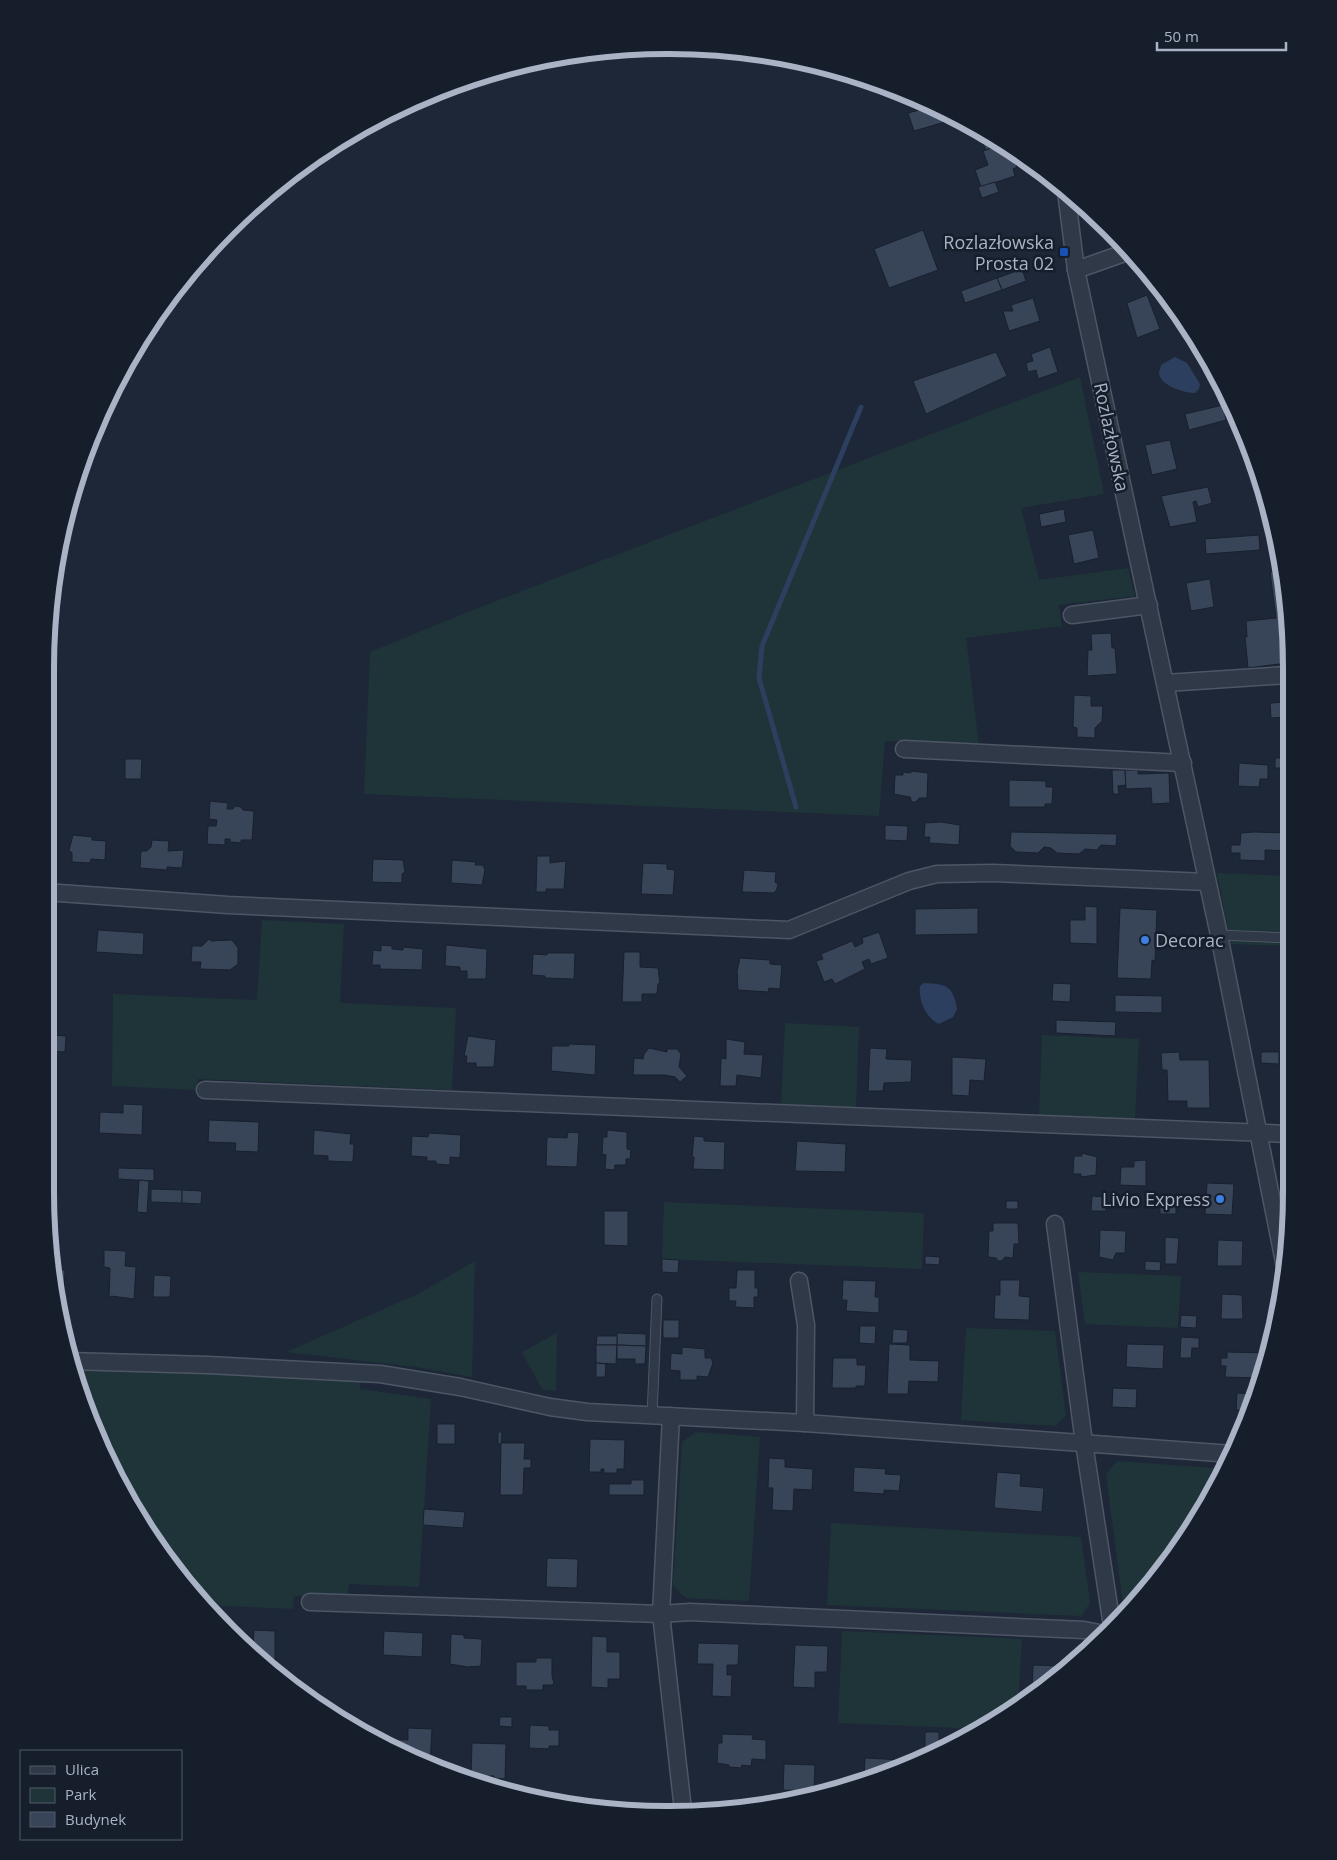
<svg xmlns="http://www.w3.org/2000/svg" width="1337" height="1860" viewBox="0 0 1337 1860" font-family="'Open Sans',sans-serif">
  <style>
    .green { fill: #1f3438 }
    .water { fill: #2c3f5e }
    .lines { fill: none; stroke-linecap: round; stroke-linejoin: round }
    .stream { stroke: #2c3f5e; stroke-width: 5 }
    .building { fill: #384558; stroke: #18202e }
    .service-casing { stroke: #4e5666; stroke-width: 11 }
    .minor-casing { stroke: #4e5666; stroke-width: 19 }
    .service { stroke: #303947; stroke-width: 9 }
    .minor { stroke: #303947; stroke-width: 16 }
    .transit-dot { fill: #1a4fb4; stroke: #161e2c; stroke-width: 2 }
    .shop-dot { fill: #3f7fe0; stroke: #161e2c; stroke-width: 2 }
    .labels { text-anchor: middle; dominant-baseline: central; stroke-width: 5; stroke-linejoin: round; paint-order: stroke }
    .poi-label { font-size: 18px; fill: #aab3c5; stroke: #161e2c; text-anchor: end }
    .street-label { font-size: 18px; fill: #aab3c5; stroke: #161e2c }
    .rim { fill: none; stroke: #aab3c5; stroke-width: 6 }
  </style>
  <rect width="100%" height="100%" fill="#1d2737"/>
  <g class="green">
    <path d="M1080,377L1104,494L1021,508L1039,580L1128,568L1135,596L1059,605L1062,626L966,638L979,745L885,741L879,816L364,794L370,652L483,606Z"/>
    <path d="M1217,873L1288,876L1289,946L1231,944Z"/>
    <path d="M262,920L344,924L340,1003L456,1008L452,1090L198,1079L197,1090L112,1086L113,994L257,1000Z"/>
    <path d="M785,1023L859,1027L856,1107L781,1104Z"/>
    <path d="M1042,1035L1139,1039L1135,1119L1039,1115Z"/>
    <path d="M664,1202L924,1213L922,1269L662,1259Z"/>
    <path d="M475,1261L472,1377L416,1367L286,1352L418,1294Z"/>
    <path d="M1078,1272L1181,1276L1178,1328L1085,1324Z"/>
    <path d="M966,1328L1055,1331L1066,1415L1055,1426L961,1420Z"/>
    <path d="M557,1333L556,1391L542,1389L522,1352Z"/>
    <path d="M71,1367L360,1378V1389L431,1399L419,1587L349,1584L347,1597L294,1596L293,1609L209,1605L150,1538L93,1430Z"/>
    <path d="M696,1432L760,1437L749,1601L686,1598L673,1586L682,1442Z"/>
    <path d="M1117,1461L1227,1469L1163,1571L1124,1613L1106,1474Z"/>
    <path d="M831,1523L1081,1537L1090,1603L1081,1616L827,1605Z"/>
    <path d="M842,1631L1022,1639L1018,1704L984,1729L838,1723Z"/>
  </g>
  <g class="water">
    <path d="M1175,357L1187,363L1200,384L1199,389L1195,393C1185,393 1160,386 1159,373C1159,370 1161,368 1161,365Z"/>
    <path d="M924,983C947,984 953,986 957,1009L953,1017L939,1024C926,1018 918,1000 920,986Z"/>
  </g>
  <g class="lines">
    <path class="stream" d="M796,807L759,678L762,646L861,407"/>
  </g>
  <g class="building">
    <path d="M935,106L959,118L914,131L908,113Z"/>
    <path d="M990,138L1001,145L986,150L982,141Z"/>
    <path d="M1001,145L1011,151L1017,167L1013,169L1015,176L981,187L975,170L988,165L983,151Z"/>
    <path d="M995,182L999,192L982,198L978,187Z"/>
    <path d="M923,230L938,270L889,288L874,249Z"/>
    <path d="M1022,269L1026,281L1002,290L997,278Z"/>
    <path d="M997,278L1002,290L965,303L961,291Z"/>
    <path d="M1147,295L1160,329L1137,338L1127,303Z"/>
    <path d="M1033,298L1040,321L1009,331L1003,311H1013L1011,305Z"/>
    <path d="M1050,347L1058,372L1038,379L1036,370L1028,372L1026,363L1033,361L1031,354Z"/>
    <path d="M996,352L1007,376L926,414L913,381Z"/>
    <path d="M1223,405L1226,420L1189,430L1185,414Z"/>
    <path d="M1242,425L1250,450H1247L1239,427Z"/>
    <path d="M1170,440L1177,469L1152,475L1145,445Z"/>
    <path d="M1208,487L1212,503L1198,507L1196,501L1193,502L1197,522L1170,527L1161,496Z"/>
    <path d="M1064,509L1066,522L1041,527L1039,514Z"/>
    <path d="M1093,530L1099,558L1074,564L1068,535Z"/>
    <path d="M1259,535L1260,550L1206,554L1205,539Z"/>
    <path d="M1282,571L1287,587V663L1248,668L1245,637H1247L1246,621L1276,618L1270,572Z"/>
    <path d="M1210,579L1214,607L1191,611L1186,583Z"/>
    <path d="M1111,633L1112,648H1115L1117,674L1087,676L1088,650H1092L1091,634Z"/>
    <path d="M1074,695L1091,696V706H1103L1102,721L1095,728V738L1077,737V728L1073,727Z"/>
    <path d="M1287,702V717L1271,718L1270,703Z"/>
    <rect x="1275" y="758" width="13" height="10"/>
    <path d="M125,759H142L141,779H125Z"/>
    <path d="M1239,763L1268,765V779H1260L1259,787L1238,786Z"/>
    <path d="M1112,770H1125L1126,785L1118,786L1119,794H1113Z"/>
    <path d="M1125,770H1138V774L1169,773L1170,803L1152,804L1151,788L1126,789Z"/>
    <path d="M911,771L928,773L927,798H919L916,802H912L910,797L894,794L895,775H903V772L911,773Z"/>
    <path d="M1009,780L1046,781V787H1053L1052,804H1045V807H1009Z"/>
    <path d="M210,801L228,803L227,809H233L235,806L241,807L243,810L254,811L252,840H241V843L230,842V839H225V845L207,844L208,826H216L217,820L209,819Z"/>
    <path d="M941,822L960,825L959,845L929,843L930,837H924L925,823Z"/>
    <path d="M885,825L908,826L907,841L885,840Z"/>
    <path d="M1011,832L1117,834L1116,846L1101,845L1097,850L1085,849L1079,854L1057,853L1051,848L1044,847L1038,853L1016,852L1010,846Z"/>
    <path d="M1254,832L1288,833V851L1265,850V861L1240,860V853H1231V845H1240L1241,833Z"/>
    <path d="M73,835L92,837V840L106,841L105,860L91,859L90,863L72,862V853L69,850Z"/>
    <path d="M152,840L169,841L168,851L184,850L182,868L167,867V870L140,868L141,851H147L151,847Z"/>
    <path d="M537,856H550V863L566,861L564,889H546V892H536Z"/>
    <path d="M373,859L403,860L405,872L402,874V883L372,882Z"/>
    <path d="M452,860L476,862L475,865H483L485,870L482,885L451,883Z"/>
    <path d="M643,863L667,864V869L675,870L673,895L641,894Z"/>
    <path d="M744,870L776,872L775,882L778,884L777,889L774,893L742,892Z"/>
    <path d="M1085,906L1097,907V944L1070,943V920H1085Z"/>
    <path d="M978,908V934L915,935V909Z"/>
    <path d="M1120,908L1157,910L1155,961L1152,960L1151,979L1117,978Z"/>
    <path d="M45,929H47L46,956H45Z"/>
    <path d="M98,930L144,933L143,955L96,952Z"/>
    <path d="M879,932L888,958L871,964L869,959L862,962L865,969L835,984L832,979L824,982L816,961L823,959L821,954L852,941L855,947L863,943L862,938Z"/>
    <path d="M209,939L211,941L232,940L238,948V964L230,970L200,969L201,962H191L192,946H202Z"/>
    <path d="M381,945L392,946V949L403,950V947L423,949L422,970L380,969V965H372L373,950L381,951Z"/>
    <path d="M446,945L487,949L486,979H467V971H460V967L445,966Z"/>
    <path d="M624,952H640V967L658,968L660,983L658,984L657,994H642V1002H622Z"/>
    <path d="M547,953H575L574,979L545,978V976L532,975L533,954L547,955Z"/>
    <path d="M740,958L770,960V964L782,965L780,989L769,988L768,992L738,990L737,971Z"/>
    <path d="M1053,983L1071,984L1070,1002L1052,1001Z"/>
    <path d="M1115,995L1162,996V1013L1115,1012Z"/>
    <path d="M1056,1020L1116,1022L1115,1036L1056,1033Z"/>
    <path d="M51,1035L66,1036L65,1052L50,1051Z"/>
    <path d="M468,1036L496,1040L494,1067H476V1063H466L467,1056H464Z"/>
    <path d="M726,1039L745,1042L744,1054L763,1055L761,1078L737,1075L736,1086H720L721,1058L726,1059Z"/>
    <path d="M569,1044L596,1045L595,1075L551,1071L552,1046H569Z"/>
    <path d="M649,1048L667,1052V1049H677L681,1054L679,1067L687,1076L680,1082L675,1077L665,1075H633L634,1058L643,1059L644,1054Z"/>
    <path d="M870,1048L887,1049L886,1059L912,1060L911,1082L884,1083L883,1091H868Z"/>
    <path d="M1179,1052L1180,1060H1209L1210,1108H1187V1101H1168L1167,1070H1162L1161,1053Z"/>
    <path d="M1261,1052H1279V1064L1261,1063Z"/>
    <path d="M952,1057L986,1059L984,1081L970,1080L969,1096L952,1095Z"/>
    <path d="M123,1104L143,1105L142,1135L99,1133L100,1112L123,1113Z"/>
    <path d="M209,1120L259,1122L258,1152L235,1151L236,1143L208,1142Z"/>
    <path d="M314,1130L351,1134L350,1144H354L353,1162L328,1161V1156L313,1155Z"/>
    <path d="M607,1130L627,1132V1149L631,1150L630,1159H626V1165H615L614,1170L605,1169L606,1155L602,1154L603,1137H607Z"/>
    <path d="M568,1132L579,1133L577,1167L546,1166L547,1137L567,1138Z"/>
    <path d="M429,1133L461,1135L460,1158L450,1157V1165L436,1164V1161H427V1157L411,1156L412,1136L428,1137Z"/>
    <path d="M694,1136L704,1137V1141L725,1142L724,1170L693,1169L694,1157H692Z"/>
    <path d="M797,1141L846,1144L845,1172L795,1171Z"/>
    <path d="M1082,1153L1097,1157L1096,1175L1081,1177V1174H1073L1074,1156H1082Z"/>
    <path d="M1146,1160V1186L1120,1185L1121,1167H1134V1161Z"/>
    <path d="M118,1168L154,1169V1181L118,1179Z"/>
    <path d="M139,1180L149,1181L147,1213L137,1212Z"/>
    <path d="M1207,1183L1234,1184L1232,1215L1205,1214Z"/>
    <path d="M151,1189L182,1190V1203L151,1202Z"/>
    <path d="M182,1190L202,1191L201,1204L182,1203Z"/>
    <path d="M1092,1196L1106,1197V1211H1091Z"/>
    <rect x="1006" y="1201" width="12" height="8"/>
    <path d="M1160,1203L1176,1204V1214H1160Z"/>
    <path d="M604,1211H628V1246L604,1245Z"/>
    <path d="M993,1223H1018L1019,1244H1014L1013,1258L1005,1257L1002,1261H998L996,1258L988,1257L989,1231H993Z"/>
    <path d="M1100,1230L1126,1231L1125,1253H1116L1113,1260L1099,1257Z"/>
    <path d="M1165,1237L1179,1238L1177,1264H1165Z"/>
    <path d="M1218,1240L1243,1241L1242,1266H1217Z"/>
    <path d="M104,1250L126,1251L125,1266L136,1267L134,1299L111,1296L109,1298L110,1268L104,1267Z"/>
    <path d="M925,1256L940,1257L939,1265L925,1264Z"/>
    <path d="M662,1259L679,1260L678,1273L662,1272Z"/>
    <path d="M1145,1261L1161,1262L1160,1271L1145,1270Z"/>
    <path d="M55,1269L65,1270L64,1292H58Z"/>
    <path d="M737,1270H755V1288H758V1297H754V1308L735,1307L736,1301H729V1288H736Z"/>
    <path d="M154,1275L171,1276L170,1297H153Z"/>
    <path d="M843,1280L876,1281L875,1297H879V1313L846,1311L847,1300H842Z"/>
    <path d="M1000,1280H1020L1019,1296L1030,1297L1029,1320L994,1319L995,1295H1000Z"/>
    <path d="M1222,1294L1242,1295L1243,1319H1221Z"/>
    <path d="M1181,1315L1197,1316L1196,1328L1180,1327Z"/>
    <rect x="663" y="1320" width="16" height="18"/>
    <path d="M860,1326H876L875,1344L859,1343Z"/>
    <path d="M893,1329L908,1330L907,1343H892Z"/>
    <path d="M617,1333L646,1334V1346L617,1345Z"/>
    <path d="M597,1336H617V1345H596Z"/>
    <path d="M1181,1337L1199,1338V1348H1192L1191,1358H1180Z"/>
    <path d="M889,1344L910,1345V1360L939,1361L938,1382L909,1381L908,1394H887Z"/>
    <path d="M1127,1344L1164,1345L1163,1369L1126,1367Z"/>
    <path d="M596,1345H617L616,1364L596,1363Z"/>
    <path d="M617,1345L646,1346L645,1364H635V1359H617Z"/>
    <path d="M682,1347L705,1349V1358H711L713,1363L708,1377L697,1376V1380H680V1371L670,1370L671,1353L682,1354Z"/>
    <path d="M1227,1352L1267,1353V1364L1261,1378L1225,1377L1226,1366H1221V1358H1227Z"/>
    <path d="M833,1358H857V1365H866L865,1386H856V1388H832Z"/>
    <path d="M596,1363L606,1364L605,1377H596Z"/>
    <path d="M1113,1388L1137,1389L1136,1408L1112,1407Z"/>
    <path d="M1237,1393L1255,1394L1243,1428V1410H1236Z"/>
    <rect x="437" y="1424" width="18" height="20"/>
    <path d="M498,1432H502L501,1444H498Z"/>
    <path d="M590,1439L625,1440L624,1469H617V1473H604V1469H601V1472H589Z"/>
    <path d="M501,1443H525L524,1459H531V1468H524L523,1495H500Z"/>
    <path d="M769,1458L785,1459V1467L813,1469L812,1490L794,1489L793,1511L772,1510L773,1488H768Z"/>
    <path d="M854,1467L886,1469L885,1474L901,1475L899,1491L884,1490V1494L853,1492Z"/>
    <path d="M997,1472L1021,1474L1020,1486L1044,1488L1042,1512L994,1508Z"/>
    <path d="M631,1480H644V1495H609V1484H631Z"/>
    <path d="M424,1509L465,1512L463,1528L423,1525Z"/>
    <path d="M547,1558L578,1559L577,1588L546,1587Z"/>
    <path d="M254,1630L275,1631V1661L256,1658V1651H253Z"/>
    <path d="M384,1631L423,1633L422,1657L383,1655Z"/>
    <path d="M451,1634L464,1635V1638L482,1639L481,1666L468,1667L450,1664Z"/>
    <path d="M592,1636L607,1637V1652H620V1679H608V1688L591,1687Z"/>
    <path d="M698,1643L739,1644L738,1665H727V1675H732L731,1697L712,1696L713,1664H697Z"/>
    <path d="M795,1645L828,1646L827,1672H815V1688L793,1687Z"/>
    <path d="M536,1658H552V1676L554,1683L552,1685H543V1690H526V1686H516V1662H536Z"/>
    <path d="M1033,1665L1059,1666L1058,1676L1040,1689L1032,1688Z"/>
    <path d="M500,1717H512V1727L499,1726Z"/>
    <path d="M530,1725L549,1726V1730H559V1746H549V1749L529,1748Z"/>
    <path d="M408,1728L432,1729L430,1765L393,1751L381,1743V1739L408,1740Z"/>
    <path d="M925,1732H939V1749L925,1748Z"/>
    <path d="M722,1734L753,1735L752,1739L766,1740V1760L752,1759L751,1766L742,1765L741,1768L729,1767V1765L717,1763L718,1743H722Z"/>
    <path d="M472,1743L506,1744L505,1779L494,1778V1776H489V1778L471,1777Z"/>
    <path d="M865,1758L903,1760V1769L864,1779Z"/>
    <path d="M784,1764L815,1765L814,1791L783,1790Z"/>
  </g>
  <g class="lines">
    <g class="service-casing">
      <g id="service">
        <path d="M1219,935L1289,938"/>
        <path d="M652,1416L657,1299"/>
      </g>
    </g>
    <g class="minor-casing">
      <g id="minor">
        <path d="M1066,191L1076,270L1219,935L1285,1267"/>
        <path d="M1076,270L1130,251"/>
        <path d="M1072,615L1149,605"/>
        <path d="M1166,683L1287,675"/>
        <path d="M904,749L1183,763"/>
        <path d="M45,892L228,905L789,930L909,881L937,874L993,873L1207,882"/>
        <path d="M205,1090L1290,1134"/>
        <path d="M1055,1224L1084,1443L1112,1626"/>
        <path d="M799,1281L806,1325L805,1423"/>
        <path d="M69,1361L208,1365L380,1374L460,1387L550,1407L587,1412L805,1423L1232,1454"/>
        <path d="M671,1416L661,1614L683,1810"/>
        <path d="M310,1602L661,1614L690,1612L1084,1630L1104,1634"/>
      </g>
    </g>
    <use href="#service" class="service"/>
    <use href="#minor" class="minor"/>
  </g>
  <rect class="transit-dot" x="1059" y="247" width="10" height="10" rx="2.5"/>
  <g class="shop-dot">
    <circle cx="1145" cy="940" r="5"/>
    <circle cx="1220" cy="1199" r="5"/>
  </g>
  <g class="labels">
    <g class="poi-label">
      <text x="1054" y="242">Rozlazłowska<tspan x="1054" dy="21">Prosta 02</tspan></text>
      <text x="1155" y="940" text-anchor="start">Decorac</text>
      <text x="1210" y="1199">Livio Express</text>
    </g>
    <g class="street-label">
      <text transform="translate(1112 437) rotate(78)">Rozlazłowska</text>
    </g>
  </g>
  <path d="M0 0H1337V1860H0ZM668 54H669A614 614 0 0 1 1283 668V1192A614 614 0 0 1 669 1806H668A614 614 0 0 1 54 1192V668A614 614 0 0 1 668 54Z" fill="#161e2c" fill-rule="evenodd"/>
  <path class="rim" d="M668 54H669A614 614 0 0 1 1283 668V1192A614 614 0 0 1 669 1806H668A614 614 0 0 1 54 1192V668A614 614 0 0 1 668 54Z"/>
  <rect x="20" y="1750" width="162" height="90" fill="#161e2c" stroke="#515a69"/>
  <rect x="30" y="1766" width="25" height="8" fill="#303947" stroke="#515a69"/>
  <text x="65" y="1775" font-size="15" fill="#aab3c5">Ulica</text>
  <rect x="30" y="1788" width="25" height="15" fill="#1f3438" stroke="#515a69"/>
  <text x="65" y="1800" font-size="15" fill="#aab3c5">Park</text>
  <rect x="30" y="1812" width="25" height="15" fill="#384558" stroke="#515a69"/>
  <text x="65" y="1825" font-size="15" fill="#aab3c5">Budynek</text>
  <path d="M1157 42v8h129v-8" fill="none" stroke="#aab3c5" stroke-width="2.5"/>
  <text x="1164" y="42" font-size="15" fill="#aab3c5" stroke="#161e2c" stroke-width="4" paint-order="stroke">50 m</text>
</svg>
